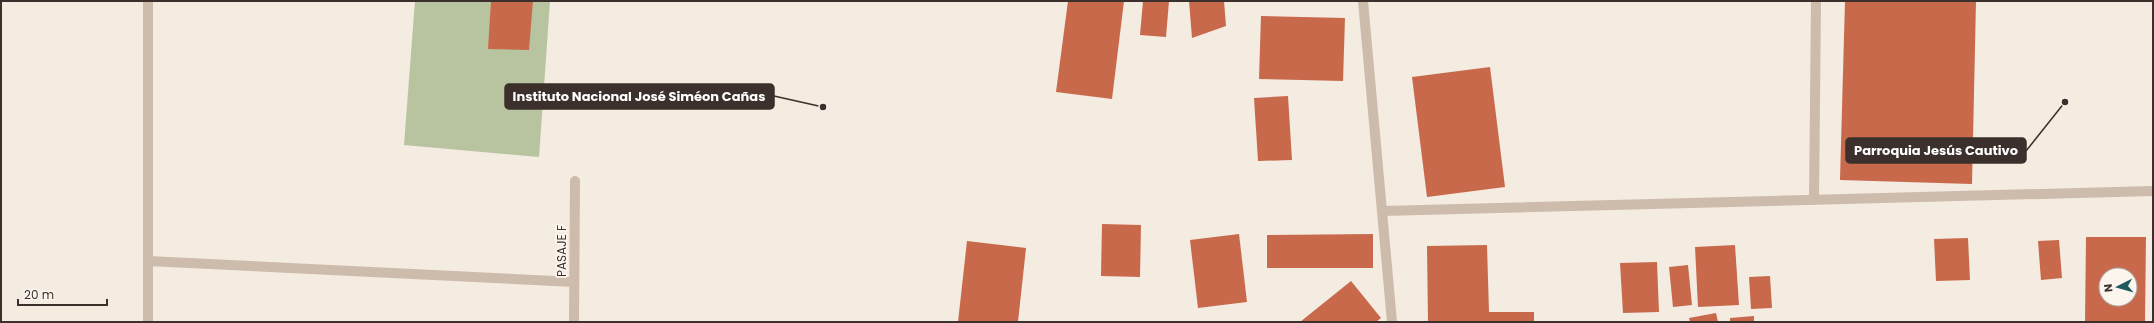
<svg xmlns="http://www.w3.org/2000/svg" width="2154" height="323" viewBox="0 0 2154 323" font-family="Poppins,sans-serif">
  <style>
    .green { fill: #b8c4a0 }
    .building { fill: #c8694b; fill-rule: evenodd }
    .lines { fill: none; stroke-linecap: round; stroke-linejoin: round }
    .minor { stroke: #cdbbac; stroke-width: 10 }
    .tertiary { stroke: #cdbbac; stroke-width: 10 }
    .labels { text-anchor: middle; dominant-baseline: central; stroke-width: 3.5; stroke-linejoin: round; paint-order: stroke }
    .street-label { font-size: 12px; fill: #3b302b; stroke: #fbf5ee }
    .leader { fill: none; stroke: #3b302b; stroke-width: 1.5 }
    .callout-dot { fill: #3b302b; stroke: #fbf5ee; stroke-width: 1.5 }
    .callout { fill: #3b302b; stroke: #3b302b; stroke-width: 1.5 }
    .callout-label { font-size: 13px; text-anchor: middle; font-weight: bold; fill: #fff }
  </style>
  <rect width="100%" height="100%" fill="#f4ebe1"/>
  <path class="green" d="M415,1H550L539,157L404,145Z"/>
  <g class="building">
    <path d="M491,1H533L529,50L488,49Z"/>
    <path d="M1068,1H1124L1112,99L1056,92Z"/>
    <path d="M1143,1H1169L1166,37L1140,35Z"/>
    <path d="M1189,1H1224L1226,26L1192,38Z"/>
    <path d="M1845,1H1976L1972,184L1840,180Z"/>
    <path d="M1261,16L1345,18L1343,81L1259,79Z"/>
    <path d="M1490,67L1505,187L1427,197L1412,77Z"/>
    <path d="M1288,96L1292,160L1258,161L1254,98Z"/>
    <path d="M1102,224L1141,225L1140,277L1101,276Z"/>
    <path d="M1239,234L1247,302L1198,308L1190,240Z"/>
    <path d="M1373,234V268H1267V235Z"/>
    <path d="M2086,237H2146L2145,322H2085ZM2106,275H2130V299H2106Z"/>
    <path d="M1968,238L1970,280L1936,281L1934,239Z"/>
    <path d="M2059,240L2062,278L2041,280L2038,241Z"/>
    <path d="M967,241L1026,248L1018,322H958Z"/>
    <path d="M1487,245L1489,312H1534V322H1428L1427,246Z"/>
    <path d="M1735,245L1739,305L1698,307L1695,247Z"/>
    <path d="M1657,262L1659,312L1623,313L1620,263Z"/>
    <path d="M1688,265L1692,305L1673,307L1669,267Z"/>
    <path d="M1770,276L1772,308L1751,309L1749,277Z"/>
    <path d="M1351,281L1381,318L1376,322H1300Z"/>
    <path d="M1716,313L1718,322H1690L1689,318Z"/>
    <path d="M1754,316V322H1730V318Z"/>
  </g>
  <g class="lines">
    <g class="minor">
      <path d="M1363,1L1392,322"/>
      <path d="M1814,200L1816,1"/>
      <path d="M1383,211L2153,191"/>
      <path d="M148,261L574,282"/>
      <path d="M574,322L575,181"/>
    </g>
    <path class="tertiary" d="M148,1V322"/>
  </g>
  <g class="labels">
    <g class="street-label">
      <text transform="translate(561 251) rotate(-90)">PASAJE F</text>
    </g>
  </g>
  <path class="leader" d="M823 107L774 96M2065 102L2026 151"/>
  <g class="callout-dot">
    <circle cx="823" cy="107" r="4"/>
    <circle cx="2065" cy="102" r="4"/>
  </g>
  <g class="callout">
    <rect x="505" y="84" width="269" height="25" rx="4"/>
    <rect x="1846" y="138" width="180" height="25" rx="4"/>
  </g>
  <g class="callout-label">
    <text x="639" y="101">Instituto Nacional José Siméon Cañas</text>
    <text x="1936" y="155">Parroquia Jesús Cautivo</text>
  </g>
  <rect width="2154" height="323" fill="none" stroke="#3b302b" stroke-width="4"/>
  <g transform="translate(2118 287) rotate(264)"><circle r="19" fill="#fbf5ee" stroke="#aea6a0"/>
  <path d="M0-3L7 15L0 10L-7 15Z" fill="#1f5a5e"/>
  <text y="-6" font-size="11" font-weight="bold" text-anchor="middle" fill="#3b302b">N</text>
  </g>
  <path d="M18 299v6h89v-6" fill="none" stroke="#3b302b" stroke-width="2"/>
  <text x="24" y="299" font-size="12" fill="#3b302b" stroke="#fbf5ee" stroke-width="3" paint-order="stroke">20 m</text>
</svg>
